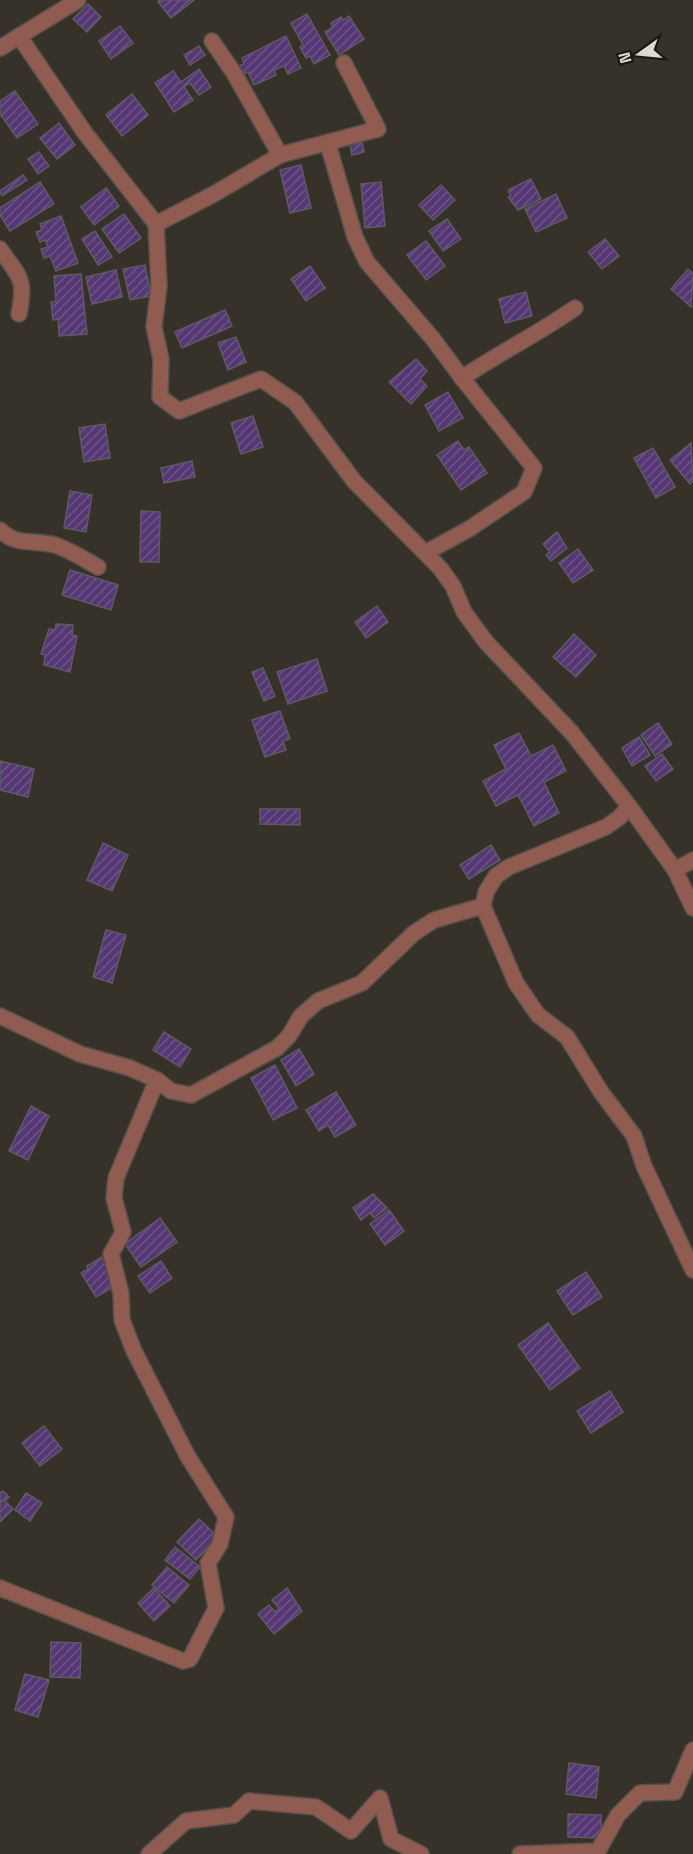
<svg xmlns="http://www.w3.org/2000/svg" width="693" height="1854" viewBox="0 0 693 1854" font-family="'Space Grotesk',sans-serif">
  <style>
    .building { fill: url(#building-hatch); stroke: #5e5a64; stroke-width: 1.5 }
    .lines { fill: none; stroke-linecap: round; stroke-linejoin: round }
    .street-casing { stroke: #555048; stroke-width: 18 }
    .street { stroke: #905b50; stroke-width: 15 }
  </style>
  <defs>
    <pattern id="building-hatch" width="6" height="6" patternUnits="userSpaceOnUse" patternTransform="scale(1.5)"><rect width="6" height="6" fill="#553773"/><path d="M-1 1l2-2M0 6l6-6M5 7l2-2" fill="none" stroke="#6d5386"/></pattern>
  </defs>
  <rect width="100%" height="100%" fill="#373229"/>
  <g class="building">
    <path d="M159,0H194L171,18L158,2Z"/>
    <path d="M88,4L101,17L87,32L73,19Z"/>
    <path d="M307,14L330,55L314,64L310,56L306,58L300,47L303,45L291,23Z"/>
    <path d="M349,16L364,39L339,55L325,32L333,27L331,23L341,17L343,20Z"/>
    <path d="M120,26L133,43L111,59L99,41Z"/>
    <path d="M286,36L301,68L288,74L284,66L274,70L276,75L254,85L248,72L243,74L239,66L244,64L242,58Z"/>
    <path d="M199,46L205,55L190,65L184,55Z"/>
    <path d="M199,69L211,87L199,95L190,83L184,87L193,100L174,112L155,83L173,71L181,82Z"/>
    <path d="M15,91L38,124L17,138L0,114V101Z"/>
    <path d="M132,94L148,115L122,136L106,115Z"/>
    <path d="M59,123L75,145L57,159L40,138Z"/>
    <path d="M362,142L364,152L352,155L350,145Z"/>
    <path d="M39,152L49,166L38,174L28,159Z"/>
    <path d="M301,165L311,208L290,213L280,170Z"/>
    <path d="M23,175L27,180L2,196L0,191Z"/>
    <path d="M531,179L541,199L518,210L508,197L511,196L508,190Z"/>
    <path d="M40,182L54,204L10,231L0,215V208Z"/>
    <path d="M381,182L385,226L365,228L361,184Z"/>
    <path d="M441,185L455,200L433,220L419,205Z"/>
    <path d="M106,188L119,206L94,225L81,207Z"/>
    <path d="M556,194L567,218L536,232L525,209Z"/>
    <path d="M124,214L141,238L119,253L102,229Z"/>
    <path d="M61,216L78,263L56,271L50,256L44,258L41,249L48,247L45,240L40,242L36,232L42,230L40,224Z"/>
    <path d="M447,219L461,239L443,251L429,231Z"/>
    <path d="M95,231L112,257L98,265L82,239Z"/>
    <path d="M605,239L619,256L602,269L588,252Z"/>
    <path d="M426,241L445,266L426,280L407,255Z"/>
    <path d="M145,265L151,296L130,300L123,269Z"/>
    <path d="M310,266L325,288L306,301L291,279Z"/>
    <path d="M688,269L693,274L691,307L671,289Z"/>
    <path d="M116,270L122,297L92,304L86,277Z"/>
    <path d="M81,274L87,334L59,336L58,319L53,320L51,302L56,301L54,276Z"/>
    <path d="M526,292L532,316L505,323L499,299Z"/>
    <path d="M225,310L232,326L182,348L175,332Z"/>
    <path d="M236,337L246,362L228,370L218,343Z"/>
    <path d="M416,359L427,371L420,379L427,386L411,404L389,382Z"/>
    <path d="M448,392L463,418L439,431L425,405Z"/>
    <path d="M253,416L263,447L241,454L231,423Z"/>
    <path d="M105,424L110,458L84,462L79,428Z"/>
    <path d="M458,441L464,450L469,447L487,473L461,490L437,455Z"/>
    <path d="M691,443L693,481L690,484L670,460Z"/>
    <path d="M653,448L675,487L656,498L634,458Z"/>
    <path d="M192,461L195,477L164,483L161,468Z"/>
    <path d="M70,491L92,495L86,532L64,528Z"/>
    <path d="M141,511L160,512L159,562H140Z"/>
    <path d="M557,532L567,548L551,561L546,555L550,552L543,544Z"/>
    <path d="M578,549L593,570L573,583L559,563Z"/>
    <path d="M70,570L118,585L111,610L62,595Z"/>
    <path d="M377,606L388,622L366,638L355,622Z"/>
    <path d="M56,624L73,625L72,635L77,636L70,672L44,665L45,655L41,654L49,629L55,630Z"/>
    <path d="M574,634L596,655L576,677L553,657Z"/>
    <path d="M317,659L327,691L288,704L277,672Z"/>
    <path d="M263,668L275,696L264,701L252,672Z"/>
    <path d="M280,711L290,739L283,741L286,750L265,757L252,720Z"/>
    <path d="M658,723L672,744L655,756L641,735Z"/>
    <path d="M519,733L531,756L553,745L566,771L544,782L559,813L534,826L518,795L496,806L483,781L506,769L494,745Z"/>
    <path d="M639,737L650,755L632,766L622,748Z"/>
    <path d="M662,754L673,769L656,781L645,766Z"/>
    <path d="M0,761L34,769L28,797L0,790Z"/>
    <path d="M260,809H300V825L260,824Z"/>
    <path d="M103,843L128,855L112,891L87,880Z"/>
    <path d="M491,845L500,860L469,879L460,865Z"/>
    <path d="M106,930L126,935L112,983L93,977Z"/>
    <path d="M164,1032L191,1049L180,1067L153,1050Z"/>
    <path d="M299,1049L314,1074L296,1086L281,1060Z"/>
    <path d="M275,1065L297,1108L273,1120L251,1078Z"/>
    <path d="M336,1092L356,1125L335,1137L328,1125L319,1131L306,1110Z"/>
    <path d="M31,1106L49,1116L28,1160L9,1151Z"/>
    <path d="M373,1194L387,1208L374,1218L370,1213L361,1220L353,1208Z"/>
    <path d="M389,1210L404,1231L385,1245L370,1224Z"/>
    <path d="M160,1218L177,1242L141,1267L125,1244Z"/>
    <path d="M102,1257L117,1285L96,1297L81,1273L88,1269L87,1266Z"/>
    <path d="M161,1261L172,1278L150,1293L138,1276Z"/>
    <path d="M586,1272L602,1297L573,1315L557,1291Z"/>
    <path d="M548,1323L580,1368L550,1390L518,1345Z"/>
    <path d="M610,1391L623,1412L591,1433L577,1411Z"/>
    <path d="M44,1426L62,1449L40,1466L22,1443Z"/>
    <path d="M3,1491L9,1497L5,1501L13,1509L0,1522V1493Z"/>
    <path d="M26,1493L42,1503L30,1521L15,1510Z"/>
    <path d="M199,1519L218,1537L196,1560L177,1542Z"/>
    <path d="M175,1547L200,1567L190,1579L165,1560Z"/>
    <path d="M167,1567L189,1585L174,1603L152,1585Z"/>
    <path d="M154,1588L170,1606L154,1621L138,1603Z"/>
    <path d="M287,1588L302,1611L274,1634L258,1614L269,1605L275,1612L279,1608L272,1600Z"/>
    <path d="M51,1642L81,1643L80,1678L50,1677Z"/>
    <path d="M25,1674L49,1680L38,1717L15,1710Z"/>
    <path d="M569,1763L599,1767L596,1798L566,1794Z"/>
    <path d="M568,1814L601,1815V1838L568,1837Z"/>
  </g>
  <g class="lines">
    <g class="street-casing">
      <g id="street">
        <path d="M19,36L85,133L156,224L159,286L154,327L161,359L160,397L179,411L261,379L295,402L354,481L440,568L453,586L464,612L486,642L572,733L629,806L675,870L693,908"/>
        <path d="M212,41L234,73L280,155"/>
        <path d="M0,48L78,0"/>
        <path d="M328,144L355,237L367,262L433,339L462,378"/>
        <path d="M156,224L214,194L280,155L378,129L344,63"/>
        <path d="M0,249C20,278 26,278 19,314"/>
        <path d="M0,530C16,547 35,539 55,545C70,550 84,559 98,567"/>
        <path d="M425,553L469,529L524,492L534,468L462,378C499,353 538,334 575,308"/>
        <path d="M629,806L620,817L606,827L509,867L496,876L486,892L483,906L516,983L538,1015L567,1037L601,1092L634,1136L644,1166L693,1270"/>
        <path d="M675,870L693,860"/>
        <path d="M0,1016L80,1054L130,1068L157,1080L171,1091L191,1095L277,1048L289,1036L301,1016L318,1001L362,983L414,933L434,920L483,906"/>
        <path d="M0,1588L183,1661L190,1659L216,1608L208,1563L220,1544L226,1517L187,1455L134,1351L122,1320L121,1293L111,1254L123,1232L114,1198L116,1178L157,1080"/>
        <path d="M149,1854L186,1821L234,1815L249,1801L316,1807L351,1831L380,1798L391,1839L421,1854"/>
        <path d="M520,1854L598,1851L618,1815L640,1793L675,1792L693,1750"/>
      </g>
    </g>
    <use href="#street" class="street"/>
  </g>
  <g transform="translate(639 54) rotate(255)" stroke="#1c1a16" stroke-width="4.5" paint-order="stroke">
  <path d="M0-4.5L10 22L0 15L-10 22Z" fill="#dddad4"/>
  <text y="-9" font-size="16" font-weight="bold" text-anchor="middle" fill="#dddad4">N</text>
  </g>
</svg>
